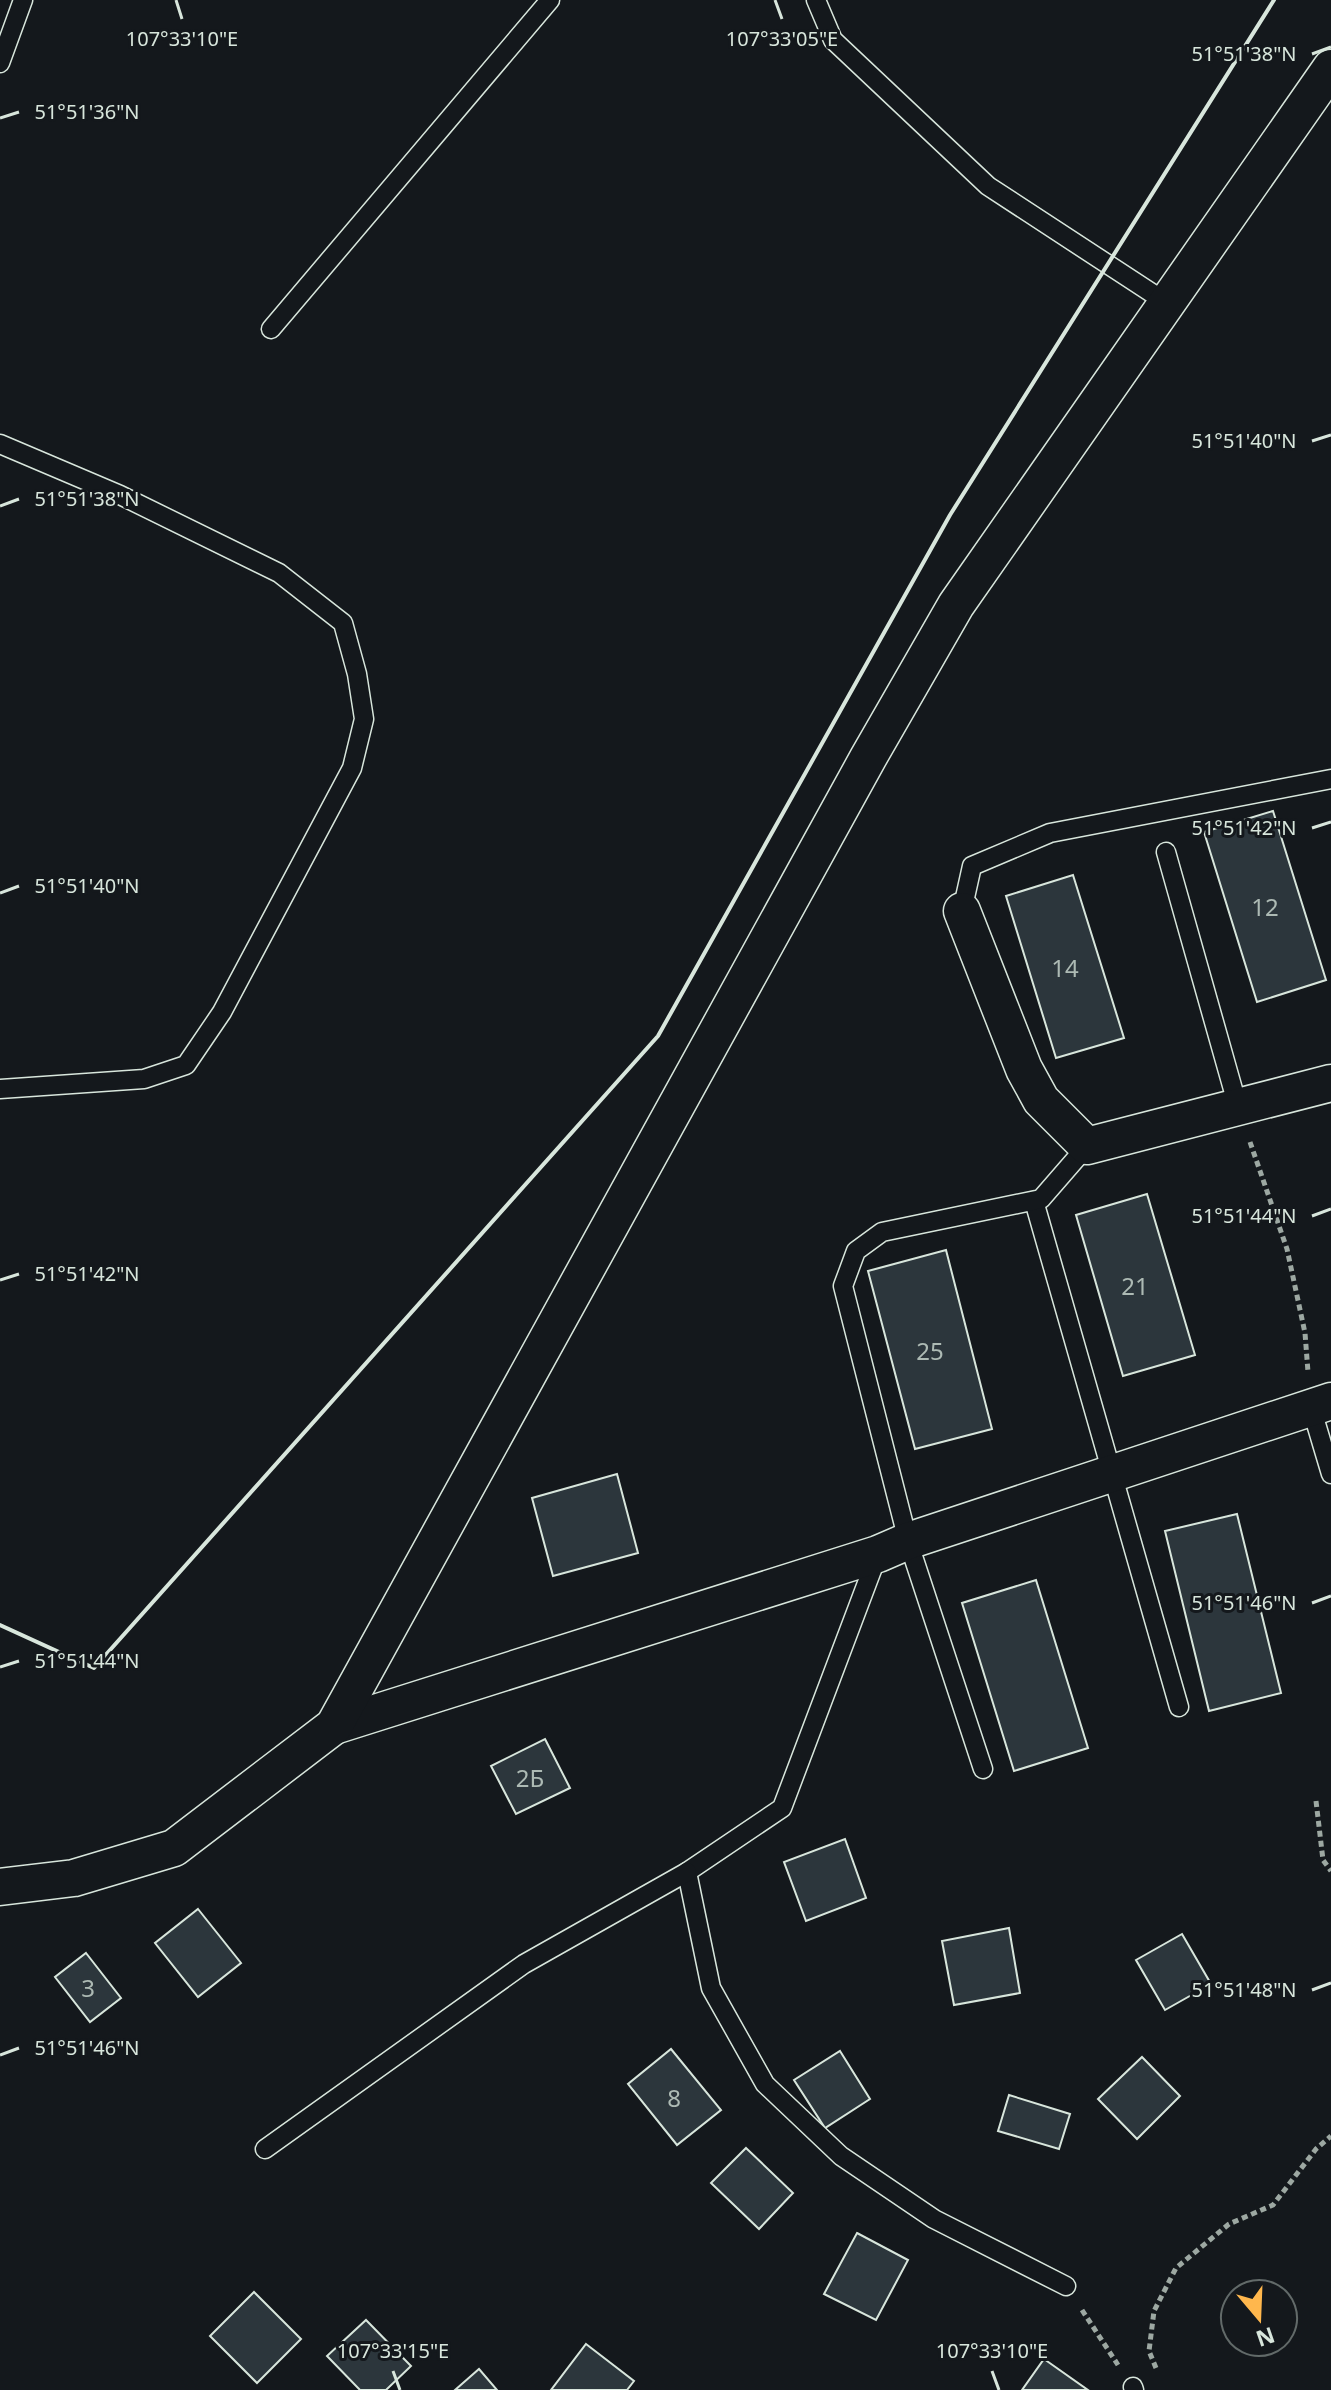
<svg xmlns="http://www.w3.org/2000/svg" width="1331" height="2390" viewBox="0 0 1331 2390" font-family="'Noto Sans',sans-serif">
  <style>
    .building { fill: #2c363c; stroke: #d8e6dc; stroke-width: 2 }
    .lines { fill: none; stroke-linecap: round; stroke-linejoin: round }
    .lane-casing { stroke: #d8e6dc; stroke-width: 21 }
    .street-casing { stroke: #d8e6dc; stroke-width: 39 }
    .path { stroke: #9da8a2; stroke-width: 5; stroke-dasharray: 6 4; stroke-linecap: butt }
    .lane { stroke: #14181c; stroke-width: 18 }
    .street { stroke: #14181c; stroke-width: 36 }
    .wall { stroke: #d8e6dc; stroke-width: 4 }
    .ticks { fill: none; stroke: #d8e6dc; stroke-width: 3 }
    .labels { text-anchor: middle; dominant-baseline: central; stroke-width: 6; stroke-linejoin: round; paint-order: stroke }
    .number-label { font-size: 24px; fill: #adbab4 }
    .ticks-label { font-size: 20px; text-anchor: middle; fill: #d8e6dc; stroke: #14181c; stroke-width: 6; stroke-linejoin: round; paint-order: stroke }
  </style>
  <rect width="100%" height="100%" fill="#14181c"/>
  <g class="building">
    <path d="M1273,811L1326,980L1257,1002L1204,832Z"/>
    <path d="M1073,875L1124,1038L1056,1058L1006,896Z"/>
    <path d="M1147,1194L1195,1355L1123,1376L1076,1215Z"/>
    <path d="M946,1250L992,1429L915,1449L868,1271Z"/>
    <path d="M617,1474L638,1553L553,1576L532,1498Z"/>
    <path d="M1237,1514L1281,1693L1209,1711L1165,1531Z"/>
    <path d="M1036,1580L1088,1748L1014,1771L962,1603Z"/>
    <path d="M545,1739L570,1788L516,1814L491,1766Z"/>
    <path d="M845,1839L866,1898L806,1921L784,1862Z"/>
    <path d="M198,1909L241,1963L198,1997L155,1943Z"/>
    <path d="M1009,1928L1020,1993L954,2005L942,1941Z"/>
    <path d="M1182,1934L1211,1984L1165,2010L1136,1960Z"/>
    <path d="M86,1953L121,1998L90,2022L55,1977Z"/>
    <path d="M671,2049L721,2110L677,2145L628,2084Z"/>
    <path d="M840,2051L870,2099L825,2128L794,2080Z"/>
    <path d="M1142,2057L1180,2096L1137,2139L1098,2099Z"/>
    <path d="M1009,2095L1070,2114L1059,2149L998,2131Z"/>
    <path d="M746,2148L793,2193L759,2229L711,2183Z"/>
    <path d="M857,2233L908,2260L876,2320L824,2294Z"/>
    <path d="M254,2292L301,2339L257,2383L210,2336Z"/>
    <path d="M366,2320L411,2366L386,2390H360L327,2356Z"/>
    <path d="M586,2344L634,2381L627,2390H551Z"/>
    <path d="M1044,2359L1088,2390H1022Z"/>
    <path d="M479,2369L497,2390H455Z"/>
  </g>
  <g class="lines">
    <g class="lane-casing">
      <g id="lane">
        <path d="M816,0L833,40L988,186L1167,303"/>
        <path d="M0,63L23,0"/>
        <path d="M271,329L550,0"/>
        <path d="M0,444L120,495L279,573L343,623L357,674L364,719L352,768L222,1012L186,1065L144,1079L0,1089"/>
        <path d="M1166,852L1238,1107"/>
        <path d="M962,911L972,866L1050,833L1331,779"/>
        <path d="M1034,1201L1179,1707"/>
        <path d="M1311,1407L1331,1474"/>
        <path d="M878,1554L782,1808L687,1872L711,1988L765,2084L841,2156L934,2219L1066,2286"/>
        <path d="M983,1769L908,1541L843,1286L856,1251L882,1232L1041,1199L1087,1146"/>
        <path d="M265,2149L524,1964L687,1872"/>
        <path d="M1133,2387L1134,2390"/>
      </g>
    </g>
    <g class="street-casing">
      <g id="street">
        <path d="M962,911L1024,1069L1041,1100L1087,1146L1331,1083"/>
        <path d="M334,1726L878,1554L908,1541L1331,1401"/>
        <path d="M0,1887L74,1878L174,1848L334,1726L868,758L956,605L1331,68"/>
      </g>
    </g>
    <g class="path">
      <path d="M1250,1142L1287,1249L1305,1333L1308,1372"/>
      <path d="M1316,1801L1323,1860L1331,1871"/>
      <path d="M1082,2310L1118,2365"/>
      <path d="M1156,2368L1149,2351L1154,2311L1176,2268L1229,2224L1273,2205L1316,2149L1331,2136"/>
    </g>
    <use href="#lane" class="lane"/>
    <use href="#street" class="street"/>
    <path class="wall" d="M0,1625L94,1668L658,1036L950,515L1274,0"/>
  </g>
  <path class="ticks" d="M176,0L182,19M775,0L782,19M1312,54L1331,47M0,118L19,112M1312,441L1331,435M0,506L19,499M1312,828L1331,822M0,893L19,886M1312,1216L1331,1209M0,1280L19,1274M1312,1603L1331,1596M0,1667L19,1661M1312,1990L1331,1983M0,2055L19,2048M393,2371L400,2390M992,2371L999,2390"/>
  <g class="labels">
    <g class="number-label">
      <text x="1265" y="906">12</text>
      <text x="1065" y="967">14</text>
      <text x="1135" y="1285">21</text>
      <text x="930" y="1350">25</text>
      <text x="530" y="1777">2Б</text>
      <text x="88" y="1987">3</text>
      <text x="674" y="2097">8</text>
    </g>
  </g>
  <g class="ticks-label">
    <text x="182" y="46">107°33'10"E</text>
    <text x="782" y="46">107°33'05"E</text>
    <text x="1244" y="61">51°51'38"N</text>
    <text x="87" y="119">51°51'36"N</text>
    <text x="1244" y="448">51°51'40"N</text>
    <text x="87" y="506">51°51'38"N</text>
    <text x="1244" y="835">51°51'42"N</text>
    <text x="87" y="893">51°51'40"N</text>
    <text x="1244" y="1223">51°51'44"N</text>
    <text x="87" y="1281">51°51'42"N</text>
    <text x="1244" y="1610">51°51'46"N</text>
    <text x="87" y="1668">51°51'44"N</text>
    <text x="1244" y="1997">51°51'48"N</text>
    <text x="87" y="2055">51°51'46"N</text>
    <text x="393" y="2358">107°33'15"E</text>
    <text x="992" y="2358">107°33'10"E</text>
  </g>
  <g transform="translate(1259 2318) rotate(161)"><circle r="38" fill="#14181c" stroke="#626a69" stroke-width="2"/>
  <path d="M0-6L14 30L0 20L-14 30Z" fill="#ffb74d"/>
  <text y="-12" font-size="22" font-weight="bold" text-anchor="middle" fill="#d8e6dc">N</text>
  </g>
</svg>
